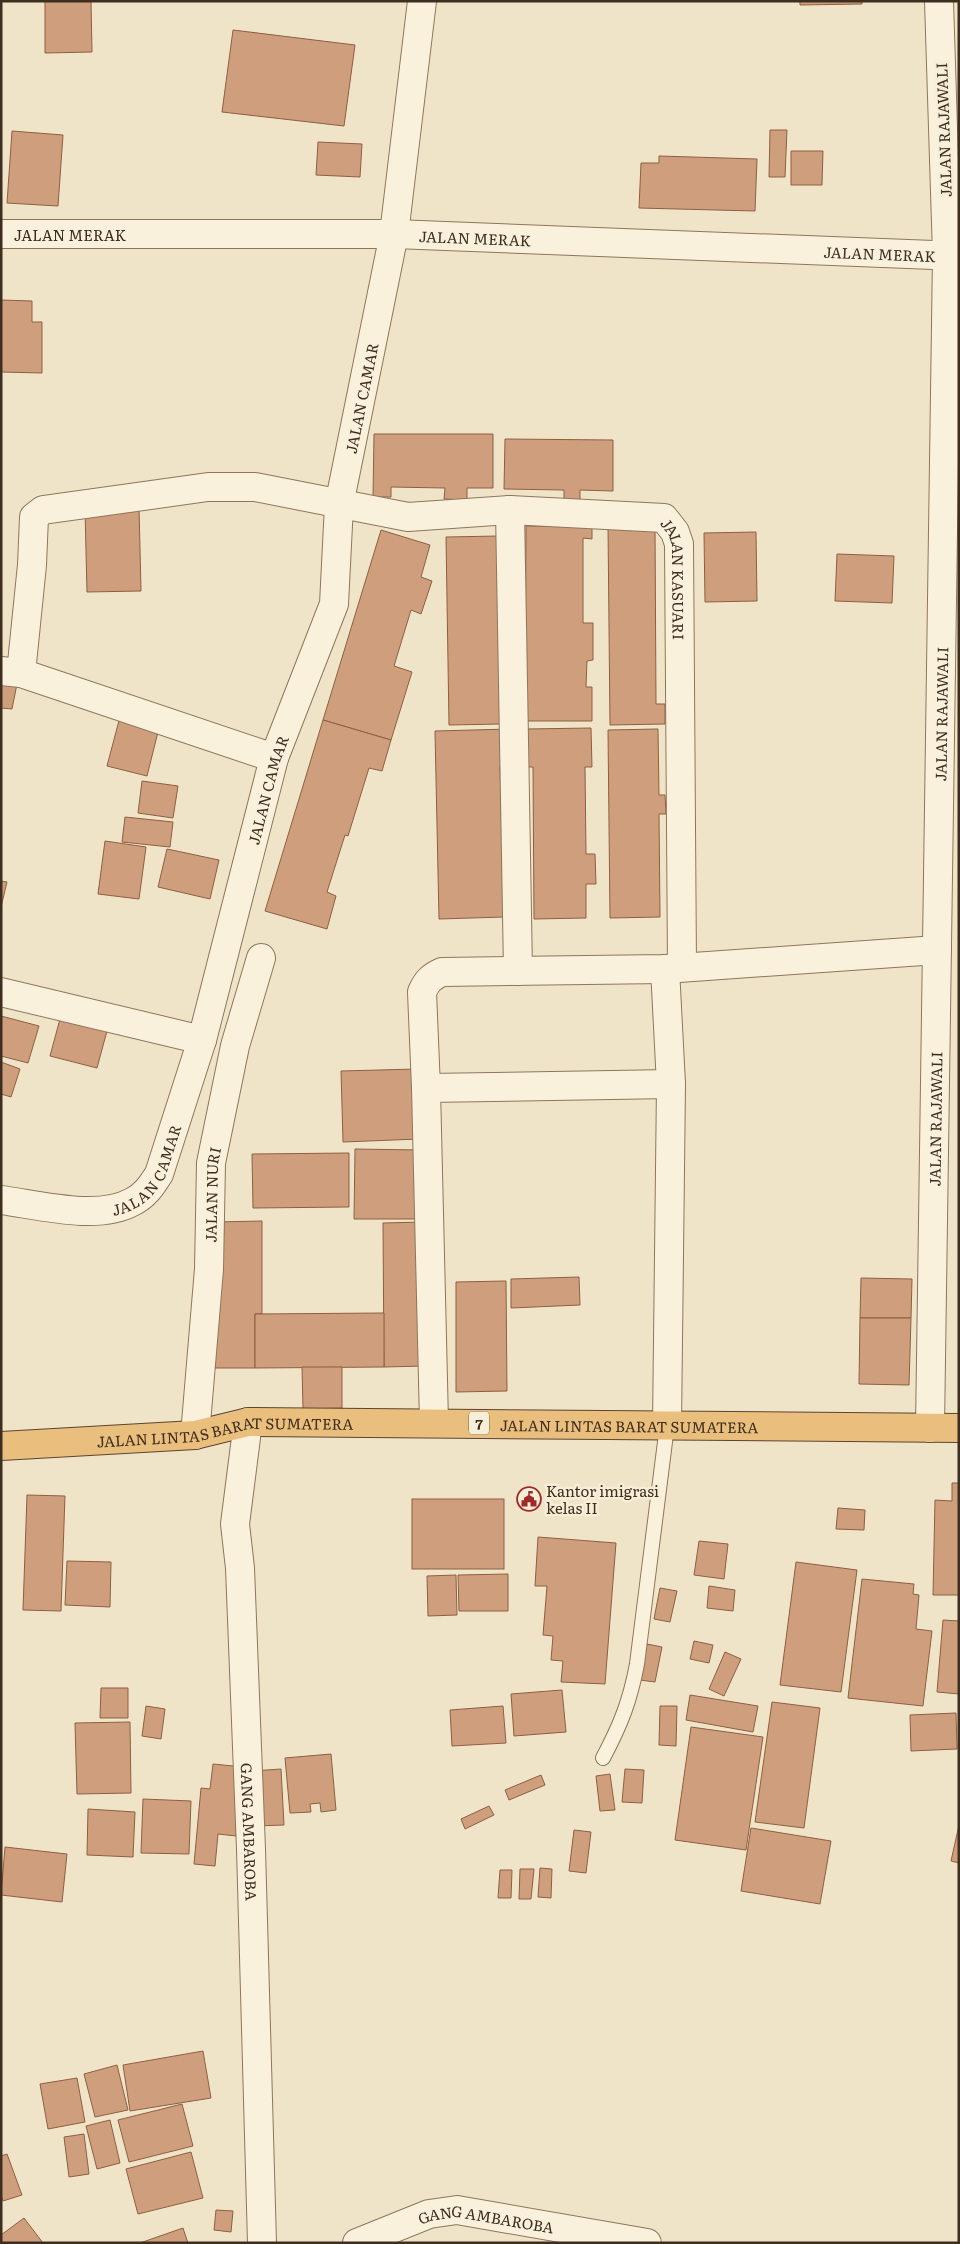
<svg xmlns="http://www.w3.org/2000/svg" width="960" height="2244" viewBox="0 0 960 2244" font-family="Literata,serif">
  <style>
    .building { fill: #cf9f7d; stroke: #8d5f41 }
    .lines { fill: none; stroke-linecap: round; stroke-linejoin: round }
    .service-casing { stroke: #8d765c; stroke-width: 16 }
    .minor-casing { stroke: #8d765c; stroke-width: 30 }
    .tertiary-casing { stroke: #8d765c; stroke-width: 30 }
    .trunk-casing { stroke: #5b4430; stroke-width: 30 }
    .service { stroke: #faf1dc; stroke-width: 14 }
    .minor { stroke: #faf1dc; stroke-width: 28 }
    .tertiary { stroke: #faf1dc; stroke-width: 28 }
    .trunk { stroke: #eabe7c; stroke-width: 28 }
    .labels { text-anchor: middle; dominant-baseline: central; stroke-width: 5; stroke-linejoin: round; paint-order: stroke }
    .shield { fill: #f7eed8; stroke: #756857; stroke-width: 1 }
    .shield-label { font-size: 14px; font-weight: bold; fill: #3d2e20 }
    .street-label { font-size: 15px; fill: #3d2e20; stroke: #f7eed8 }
    .poi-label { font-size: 15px; fill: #3d2e20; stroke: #f7eed8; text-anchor: start }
  </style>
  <rect width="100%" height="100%" fill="#f0e4c8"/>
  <g class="building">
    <path d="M45,1H91L92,52L45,53Z"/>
    <path d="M800,1H862V4L800,5Z"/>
    <path d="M233,30L355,45L344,126L222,112Z"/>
    <path d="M770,130H787L785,177H769Z"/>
    <path d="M12,131L63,135L58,206L7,203Z"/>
    <path d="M318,142L362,144L360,177L316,175Z"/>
    <path d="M791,151H823L822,185H791Z"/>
    <path d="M659,156L757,159L755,211L639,208L641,163H659Z"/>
    <path d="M1,300L32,301V322H42V373L1,372Z"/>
    <path d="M374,434H493V488H467V500L444,499L445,488L391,487V497H373Z"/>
    <path d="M505,439L613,440V491L580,490V500H564V490L504,489Z"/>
    <path d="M139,507L141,591L87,592L85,509Z"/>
    <path d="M526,526H592V539L583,538V623H593V660L587,661L586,687H592V721H525Z"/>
    <path d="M608,526H655L656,704H665V724L610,725Z"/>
    <path d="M381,530L430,545L421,577L432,581L421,614L411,610L394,666L412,672L391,740L323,720Z"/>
    <path d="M756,532L757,601L705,602L704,533Z"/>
    <path d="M498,536L501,724L449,725L446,537Z"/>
    <path d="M837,554L894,556L892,603L835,601Z"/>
    <path d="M1,677L18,679L12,709L1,708Z"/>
    <path d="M121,713L160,724L147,776L107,766Z"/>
    <path d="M323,720L391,740L382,771L369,768L348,836L345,835L327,892L336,896L327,929L265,911Z"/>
    <path d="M591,728L592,767H585L586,854H595L596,884H586V918L534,919L533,767H527L526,729Z"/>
    <path d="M510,729L511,765L500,766L504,917L439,919L435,731Z"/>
    <path d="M658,729L659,795H665L666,814H659L660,917L610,918L608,730Z"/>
    <path d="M142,781L178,786L173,818L138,813Z"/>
    <path d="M125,817L173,822L170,847L122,842Z"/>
    <path d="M105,841L146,847L139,899L98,894Z"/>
    <path d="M167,849L219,860L210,899L158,887Z"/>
    <path d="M1,881L7,882L1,907Z"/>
    <path d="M1,1016L39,1026L28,1063L1,1056Z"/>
    <path d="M60,1019L107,1031L97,1068L50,1056Z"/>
    <path d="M1,1062L20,1069L11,1097L1,1094Z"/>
    <path d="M417,1069L419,1139L343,1142L341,1071Z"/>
    <path d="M355,1149L420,1150L419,1219H354Z"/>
    <path d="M349,1153V1207L253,1208L252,1154Z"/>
    <path d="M262,1221V1314H255V1368H215L214,1222Z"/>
    <path d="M423,1222L424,1366L384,1367L383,1223Z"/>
    <path d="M579,1277L580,1305L511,1308V1279Z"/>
    <path d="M861,1278L912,1279L911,1318H860Z"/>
    <path d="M506,1281L507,1391L456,1392V1282Z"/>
    <path d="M384,1313V1367L255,1368V1314Z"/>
    <path d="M860,1318H911L909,1385L859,1384Z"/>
    <path d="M302,1367H342V1408L303,1409Z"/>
    <path d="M952,1483H959V1595H933L935,1500L952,1501Z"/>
    <path d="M27,1495L65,1496L61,1611L23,1610Z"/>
    <rect x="412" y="1499" width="92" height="70"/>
    <path d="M838,1508L865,1510L864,1530L836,1529Z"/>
    <path d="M538,1537L616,1543L605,1684L561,1682L563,1661L551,1660L553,1636L543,1635L547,1586H535Z"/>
    <path d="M699,1541L728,1544L724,1579L694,1575Z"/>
    <path d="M67,1561L111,1562L110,1607L65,1605Z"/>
    <path d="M796,1562L857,1570L841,1692L780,1685Z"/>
    <path d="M508,1574V1611H459L458,1575Z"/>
    <path d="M456,1575L457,1615L428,1616L427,1576Z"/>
    <path d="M862,1579L914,1584L913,1594L919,1595L916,1629L932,1631L923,1706L848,1698Z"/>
    <path d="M709,1586L735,1590L733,1611L707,1608Z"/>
    <path d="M660,1588L677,1591L670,1622L654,1619Z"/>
    <path d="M943,1620L959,1621V1694L937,1692Z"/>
    <path d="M694,1641L713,1645L709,1663L690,1659Z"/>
    <path d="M647,1644L662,1647L655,1682L640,1680Z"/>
    <path d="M725,1652L741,1659L724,1696L709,1689Z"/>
    <path d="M101,1688H128V1718H100Z"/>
    <path d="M562,1690L566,1732L514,1736L511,1694Z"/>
    <path d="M690,1695L758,1706L753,1732L686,1720Z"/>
    <path d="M772,1702L820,1708L804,1828L755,1822Z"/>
    <path d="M146,1706L165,1709L161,1739L142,1736Z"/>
    <path d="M503,1706L506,1743L452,1746L450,1710Z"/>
    <path d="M660,1706H677L676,1746L659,1745Z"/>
    <path d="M956,1713L957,1749L911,1751L910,1715Z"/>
    <path d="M130,1722L131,1793L77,1794L75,1723Z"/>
    <path d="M691,1727L763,1737L746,1850L675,1840Z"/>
    <path d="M331,1754L336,1810L321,1812L320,1803L310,1804L311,1812L290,1813L285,1758Z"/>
    <path d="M213,1764L243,1767L236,1836L218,1834L215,1866L194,1864L201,1788L210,1789Z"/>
    <path d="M281,1769L284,1825L254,1826L252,1771Z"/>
    <path d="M625,1769L644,1770L642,1803L622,1802Z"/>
    <path d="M610,1774L615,1810L600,1811L596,1776Z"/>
    <path d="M541,1775L545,1785L509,1800L505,1790Z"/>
    <path d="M143,1799L191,1801L189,1854L141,1853Z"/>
    <path d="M489,1806L494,1815L465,1829L461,1819Z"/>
    <path d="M88,1809L135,1812L133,1857L87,1855Z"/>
    <path d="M959,1825V1863L951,1861Z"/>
    <path d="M751,1828L831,1841L820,1904L741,1891Z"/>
    <path d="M574,1830L591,1832L586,1873L569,1871Z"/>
    <path d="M5,1847L67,1854L62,1902L1,1895Z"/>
    <path d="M540,1868L552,1869L551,1898L538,1897Z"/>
    <path d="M520,1869H534L531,1899H519Z"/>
    <path d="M500,1870H512L511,1898H498Z"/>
    <path d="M203,2051L211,2098L130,2111L123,2065Z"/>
    <path d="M117,2065L128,2110L95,2117L84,2074Z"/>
    <path d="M77,2078L85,2122L48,2129L40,2084Z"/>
    <path d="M182,2104L193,2146L129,2162L118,2120Z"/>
    <path d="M110,2120L120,2163L97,2169L86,2126Z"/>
    <path d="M84,2134L89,2174L69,2177L64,2137Z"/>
    <path d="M191,2152L203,2198L138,2214L126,2169Z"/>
    <path d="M7,2154L22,2195L3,2201L1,2195V2156Z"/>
    <path d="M216,2210L233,2211L231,2232L214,2230Z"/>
    <path d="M24,2218L43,2243H1V2235Z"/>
    <path d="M183,2228L188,2243H140Z"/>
  </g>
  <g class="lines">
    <g class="service-casing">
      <path id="service" d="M603,1758C621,1724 630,1701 637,1664L667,1426"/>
    </g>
    <g class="minor-casing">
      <g id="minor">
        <path d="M510,510L518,971"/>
        <path d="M1,671L21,673L274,758"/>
        <path id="s1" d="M21,673L32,565L34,517L43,510L208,487H255L408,517L510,510L664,518L675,532L679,544L682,967"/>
        <path d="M665,969L671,1084L667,1426"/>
        <path d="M1,992L202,1040"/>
        <path d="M426,1088L671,1084"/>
        <path id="s2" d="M1,1200C39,1205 98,1221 132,1202C145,1196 152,1185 159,1174L202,1040L274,758L334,604L339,505L394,234L422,1"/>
        <path id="s3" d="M248,1422L235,1524L240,1568L251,1849L262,2243"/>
        <path d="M434,1422L426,1088L422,992C427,981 431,977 442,972L665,969L937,950"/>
        <path id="s4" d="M930,1428L947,255L939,1"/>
        <path id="s5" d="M195,1435L209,1269L211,1163L235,1046L261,958"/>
        <path id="s6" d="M357,2243L429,2214L457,2210L647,2243"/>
      </g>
    </g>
    <g class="tertiary-casing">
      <g id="tertiary">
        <path id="s7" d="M1,234H394L959,256"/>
      </g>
    </g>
    <g class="trunk-casing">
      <g id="trunk">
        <path id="s8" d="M1,1446L195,1435L248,1422L959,1428"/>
      </g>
    </g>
    <use href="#service" class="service"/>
    <use href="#minor" class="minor"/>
    <use href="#tertiary" class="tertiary"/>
    <use href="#trunk" class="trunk"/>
  </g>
  <defs>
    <g id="civic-ring" transform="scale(1.25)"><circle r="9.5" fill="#f7eed8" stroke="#9e2a2b" stroke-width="1.5"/><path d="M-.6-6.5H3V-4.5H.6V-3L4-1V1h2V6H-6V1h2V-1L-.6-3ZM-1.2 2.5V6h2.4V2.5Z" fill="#9e2a2b"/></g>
  </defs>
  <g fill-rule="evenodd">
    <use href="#civic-ring" x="529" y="1499"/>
  </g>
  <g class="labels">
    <rect class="shield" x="469" y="1411.5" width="20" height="23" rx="4"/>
    <g class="shield-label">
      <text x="479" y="1423">7</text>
    </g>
    <g class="street-label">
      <text transform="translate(943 130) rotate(-92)">JALAN RAJAWALI</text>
      <text stroke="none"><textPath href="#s7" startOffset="69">JALAN MERAK</textPath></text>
      <text stroke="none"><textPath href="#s7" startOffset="474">JALAN MERAK</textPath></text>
      <text stroke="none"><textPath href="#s7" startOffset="879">JALAN MERAK</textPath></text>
      <text stroke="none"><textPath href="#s2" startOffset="978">JALAN CAMAR</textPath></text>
      <text stroke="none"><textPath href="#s1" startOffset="858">JALAN KASUARI</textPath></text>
      <text stroke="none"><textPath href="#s4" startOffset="714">JALAN RAJAWALI</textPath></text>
      <text stroke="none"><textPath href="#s2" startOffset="572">JALAN CAMAR</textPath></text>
      <text stroke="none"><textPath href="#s4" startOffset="309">JALAN RAJAWALI</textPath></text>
      <text stroke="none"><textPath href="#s2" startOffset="168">JALAN CAMAR</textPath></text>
      <text stroke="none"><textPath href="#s5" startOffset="241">JALAN NURI</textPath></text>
      <text stroke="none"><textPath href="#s8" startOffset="630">JALAN LINTAS BARAT SUMATERA</textPath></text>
      <text stroke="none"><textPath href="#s8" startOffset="225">JALAN LINTAS BARAT SUMATERA</textPath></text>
      <text stroke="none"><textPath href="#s3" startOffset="411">GANG AMBAROBA</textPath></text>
      <text stroke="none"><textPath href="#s6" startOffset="135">GANG AMBAROBA</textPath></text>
    </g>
    <g class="poi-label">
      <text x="546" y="1490">Kantor imigrasi<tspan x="546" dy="17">kelas II</tspan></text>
    </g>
  </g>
  <rect width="960" height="2244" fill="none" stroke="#3d2e20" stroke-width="5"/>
</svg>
